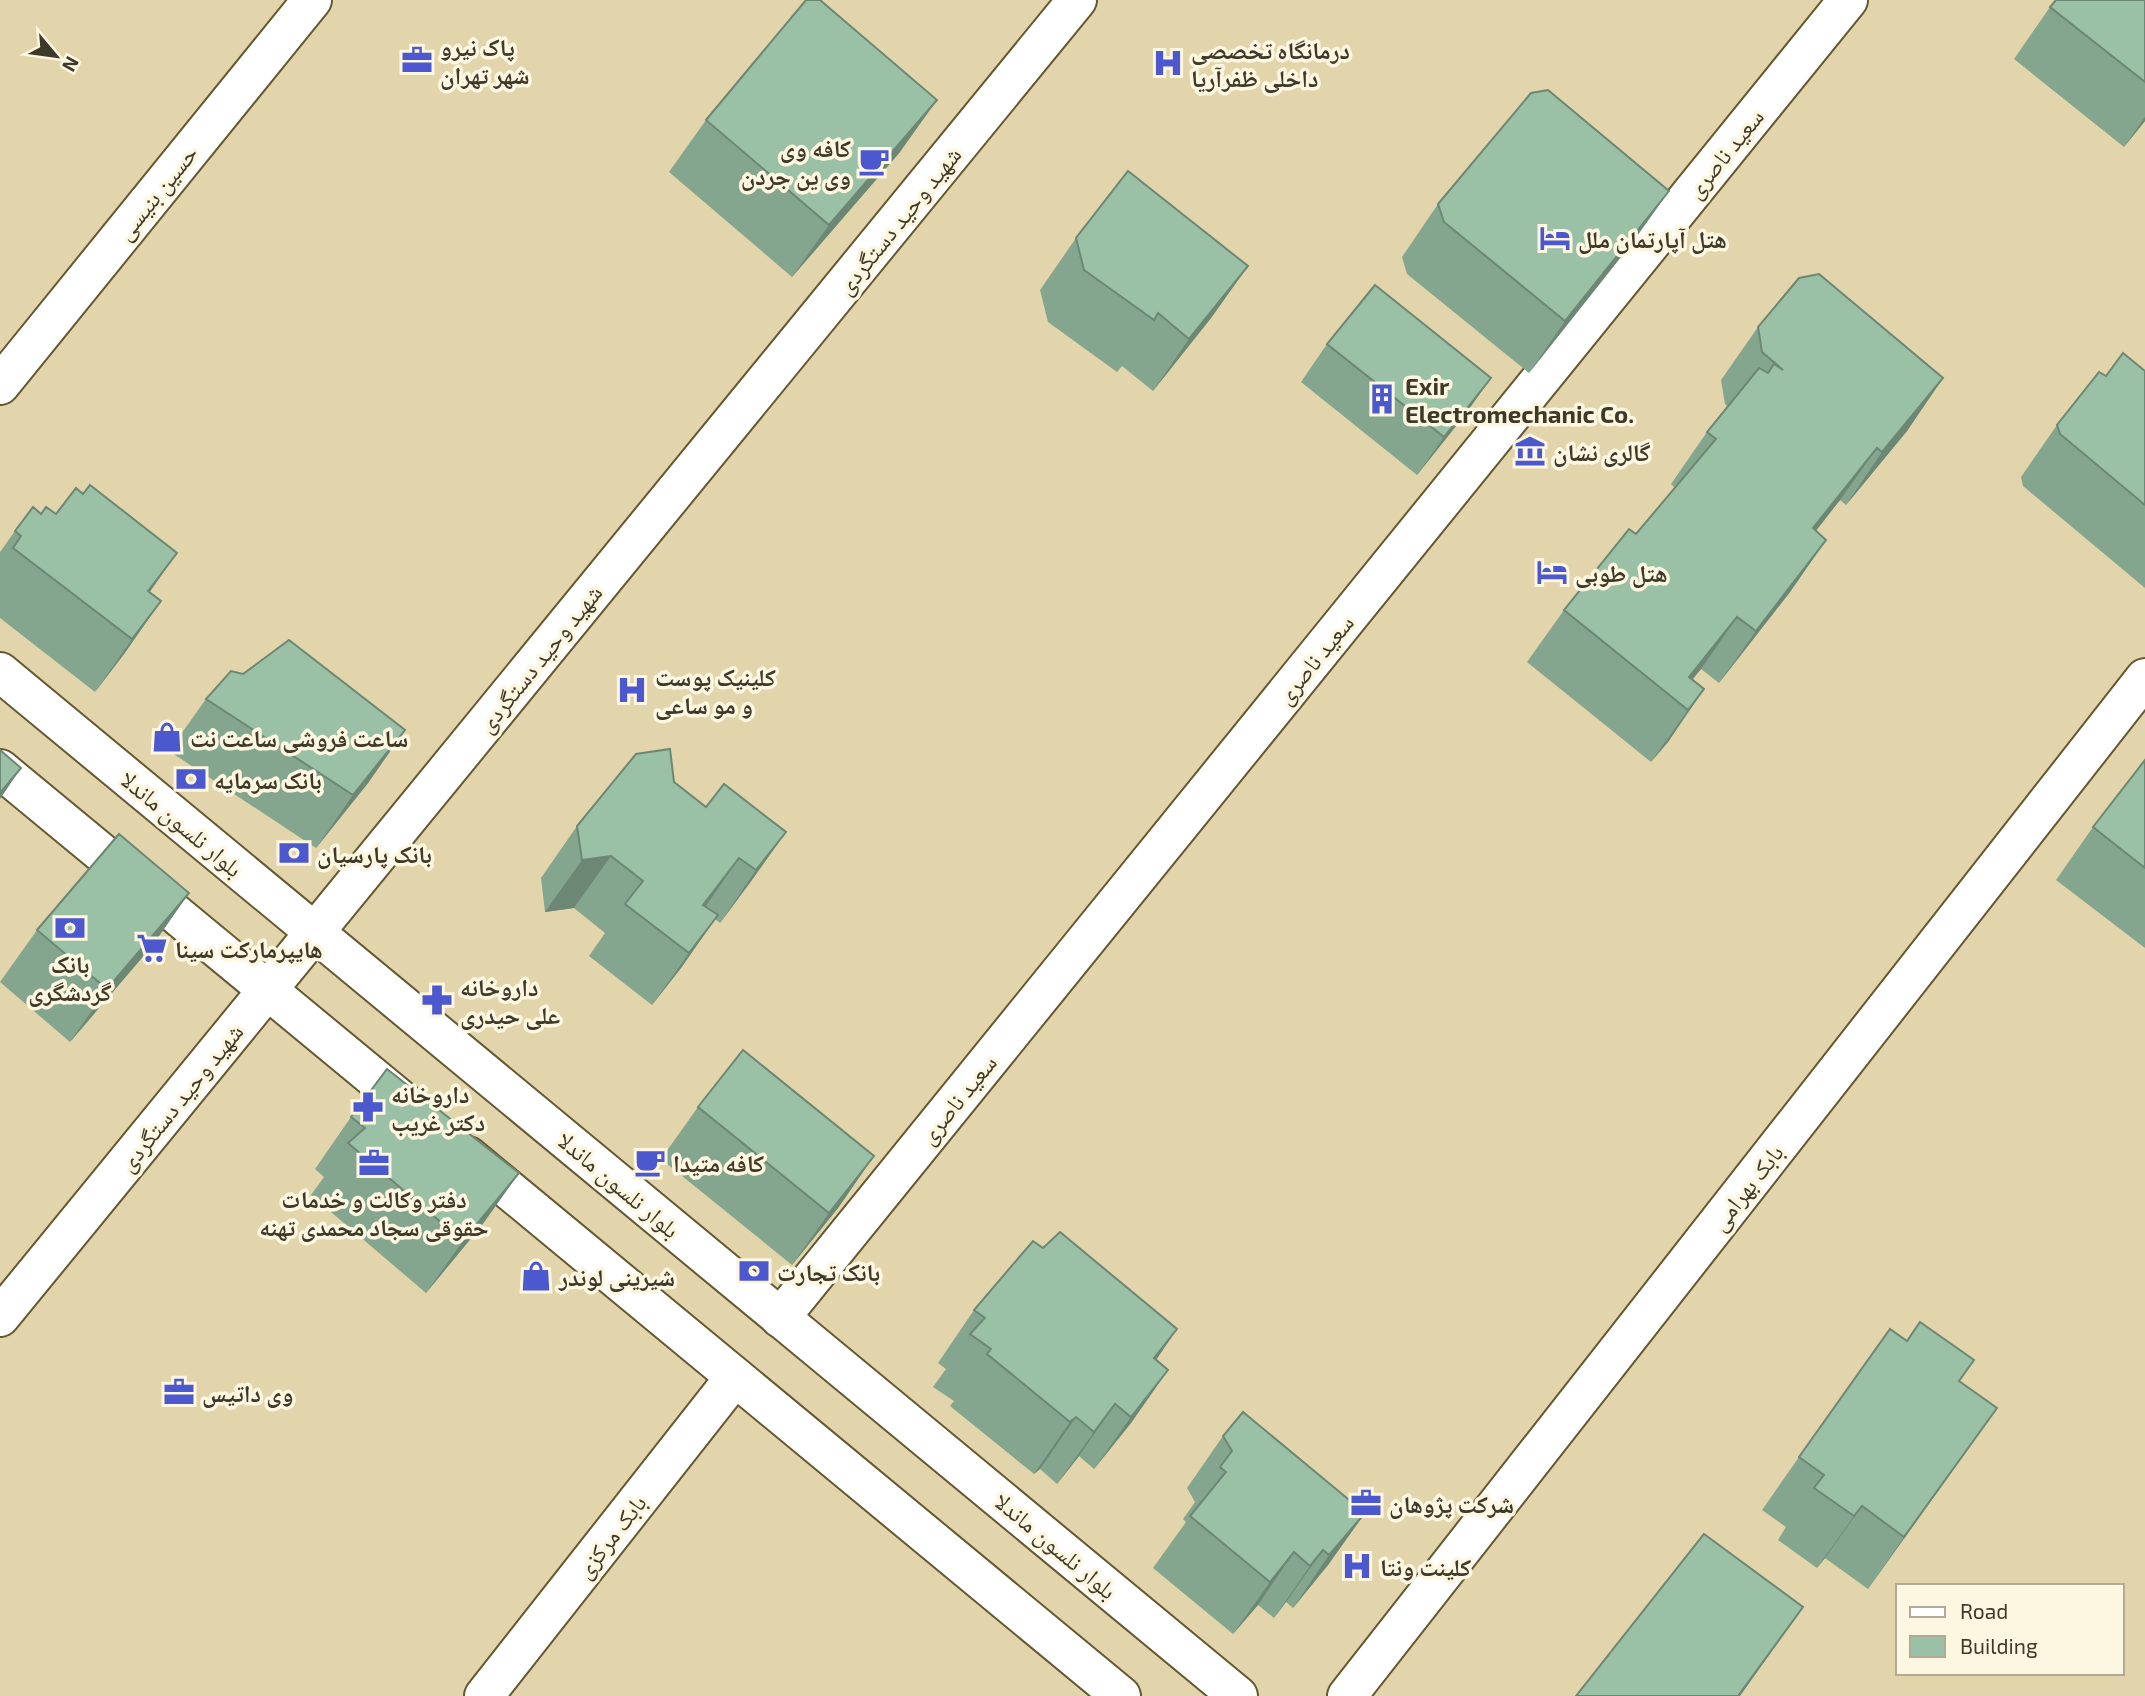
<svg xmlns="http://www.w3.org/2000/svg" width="2145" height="1696" viewBox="0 0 2145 1696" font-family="'Exo 2','Noto Naskh Arabic',sans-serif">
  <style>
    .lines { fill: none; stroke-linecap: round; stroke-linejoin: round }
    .street-casing { stroke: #635831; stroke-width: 42 }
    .secondary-casing { stroke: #635831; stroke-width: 42 }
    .street { stroke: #fff; stroke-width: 38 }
    .secondary { stroke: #fff; stroke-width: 38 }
    .wall { fill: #84a68e }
    .shaded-wall { fill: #6c8774 }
    .building { fill: #9ac1a5; stroke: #6c8774; stroke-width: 2 }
    .labels { text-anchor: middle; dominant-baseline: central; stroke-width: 7; stroke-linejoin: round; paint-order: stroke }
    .poi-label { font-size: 24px; font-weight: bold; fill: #3e3928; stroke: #fdf6e1; text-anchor: start }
    .street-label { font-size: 24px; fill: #3e3928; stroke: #fdf6e1 }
  </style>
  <rect width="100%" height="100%" fill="#e2d5ab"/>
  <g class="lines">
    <g class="street-casing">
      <g id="street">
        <path d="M0,385L312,0"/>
        <path d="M780,1318L1848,0"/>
        <path d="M484,1696L735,1377"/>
        <path d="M1347,1696L2145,678"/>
      </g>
    </g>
    <g class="secondary-casing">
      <g id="secondary">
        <path d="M0,672L1238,1696"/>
        <path d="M0,769L419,1115"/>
        <path d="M468,1156L1121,1696"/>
        <path d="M0,1317L1077,0"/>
      </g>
    </g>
    <use href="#street" class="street"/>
    <use href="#secondary" class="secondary"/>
  </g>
  <g class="wall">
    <path d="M2145,0V121L2124,147L2014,59L2050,7Z"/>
    <path d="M706,120L900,152L792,277L669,172Z"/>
    <path d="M1669,191L1632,243L1529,373L1407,274L1402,257L1438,204Z"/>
    <path d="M1076,238L1248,266L1211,318L1153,391L1122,366L1117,372L1048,322L1040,290Z"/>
    <path d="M1758,327L1943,378L1907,431L1846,505L1840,500L1816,531L1826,540L1790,592L1719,683L1701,669L1692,679L1704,689L1668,742L1651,762L1527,662L1564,610L1636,534L1675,488L1671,484L1707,432L1728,407L1725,404L1721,380Z"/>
    <path d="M1327,344L1491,378L1464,416L1417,475L1301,382Z"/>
    <path d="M2145,371V588L2023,486L2021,477L2057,425L2106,376Z"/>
    <path d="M41,514H56L161,601L124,654L95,692L0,618V552L15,531Z"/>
    <path d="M206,699L405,730L368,783L316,848L169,751Z"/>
    <path d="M2145,760V948L2056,880L2093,827Z"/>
    <path d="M674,782L706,807L786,832L749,884L720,923L715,919L681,968L652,1005L589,956L605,933L574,908L545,912L541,878L577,826Z"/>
    <path d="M189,893L152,946L70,1042L0,982L37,930Z"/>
    <path d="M698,1107L874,1156L838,1208L792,1265L661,1159Z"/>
    <path d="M351,1117L519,1173L482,1225L426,1293L311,1195L324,1177L315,1169Z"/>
    <path d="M1043,1248L1177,1329L1156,1360L1168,1370L1131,1423L1094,1469L1079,1456L1057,1484L1040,1469L1034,1474L950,1406L954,1401L933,1387L946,1369L938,1363L974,1310Z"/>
    <path d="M1959,1381L1997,1408L1868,1589L1825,1558L1817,1568L1778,1540L1786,1527L1762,1510L1799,1457Z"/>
    <path d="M1223,1436L1365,1513L1328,1565L1293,1608L1286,1602L1274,1618L1258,1605L1233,1634L1153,1568L1186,1522L1183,1519L1195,1502L1187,1488Z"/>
  </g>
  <g class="shaded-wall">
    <path d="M937,100L900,152L792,277L829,225Z"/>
    <path d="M2145,117V121L2124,147Z"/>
    <path d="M1669,191L1632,243L1529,373L1565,321Z"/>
    <path d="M1248,266L1211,318L1153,391L1189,339Z"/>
    <path d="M1491,378L1464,416L1417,475L1444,437Z"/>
    <path d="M1943,378L1907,431L1846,505L1882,452Z"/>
    <path d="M1877,448L1840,500L1776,581L1813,528Z"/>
    <path d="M1826,540L1790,592L1719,683L1756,631Z"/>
    <path d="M177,553L140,606L148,591Z"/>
    <path d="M161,601L124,654L95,692L132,639Z"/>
    <path d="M1737,617L1701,669L1676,700L1689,677Z"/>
    <path d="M1704,689L1668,742L1651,762L1688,710Z"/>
    <path d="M405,730L368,783L316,848L353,795Z"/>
    <path d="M21,768L0,799V793Z"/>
    <path d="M786,832L749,884L720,923L756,870Z"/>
    <path d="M611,856L574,908L545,912L582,860Z"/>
    <path d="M739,858L703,910V905Z"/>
    <path d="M189,893L152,946L70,1042L107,989Z"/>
    <path d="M718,915L681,968L652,1005L689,953Z"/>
    <path d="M874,1156L838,1208L792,1265L829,1213Z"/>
    <path d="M519,1173L482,1225L426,1293L463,1241Z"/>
    <path d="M1177,1329L1141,1382L1118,1410L1154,1358Z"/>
    <path d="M1168,1370L1131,1423L1094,1469L1131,1417Z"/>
    <path d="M1115,1404L1079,1456L1057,1484L1094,1432Z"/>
    <path d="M1997,1408L1960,1460L1868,1589L1904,1537Z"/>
    <path d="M1076,1417L1040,1469L1034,1474L1070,1422Z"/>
    <path d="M1862,1506L1825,1558L1817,1568L1854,1516Z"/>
    <path d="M1365,1513L1328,1565L1293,1608L1329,1555Z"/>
    <path d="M1323,1550L1286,1602L1274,1618L1310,1566Z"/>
    <path d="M1294,1552L1258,1605L1233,1634L1270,1582Z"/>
    <path d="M1803,1607L1740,1696H1738Z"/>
  </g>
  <g class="building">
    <path d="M806,0H820L937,100L829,225L706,120Z"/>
    <path d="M2056,0H2145V82L2050,7Z"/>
    <path d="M1548,90L1669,191L1565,321L1444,222L1438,204L1531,93Z"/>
    <path d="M1128,171L1248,266L1189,339L1158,313L1154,320L1084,270L1076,238Z"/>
    <path d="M1819,274L1943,378L1882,452L1877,448L1813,528L1826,540L1756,631L1737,617L1689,677L1704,689L1688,710L1564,610L1629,529L1636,534L1716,439L1707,432L1759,368L1768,373L1774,364L1783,370L1762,352L1758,327L1799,278Z"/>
    <path d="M1375,285L1491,378L1444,437L1327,344Z"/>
    <path d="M2123,353L2145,371V505L2060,434L2057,425L2099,372L2106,376Z"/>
    <path d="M90,485L177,553L148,591L161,601L132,639L13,548L21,536L15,531L33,507L41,514L46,507L56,514L76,488L83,494Z"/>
    <path d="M289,640L405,730L353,795L206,699L231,671L243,674Z"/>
    <path d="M670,749L674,782L706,807L724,784L786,832L756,870L739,858L703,905L718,915L689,953L625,904L643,881L611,856L582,860L577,826L636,754Z"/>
    <path d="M0,750L21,768L0,793Z"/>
    <path d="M2145,760V868L2093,827Z"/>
    <path d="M119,834L189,893L107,989L37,930Z"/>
    <path d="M743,1050L874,1156L829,1213L698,1107Z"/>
    <path d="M387,1069L519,1173L463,1241L348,1143L365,1128L351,1117Z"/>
    <path d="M1060,1232L1177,1329L1154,1358L1168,1370L1131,1417L1115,1404L1094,1432L1076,1417L1070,1422L987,1354L991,1349L970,1334L985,1318L974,1310L1033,1241L1043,1248Z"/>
    <path d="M1920,1322L1974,1360L1959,1381L1997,1408L1904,1537L1862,1506L1854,1516L1814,1488L1824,1475L1799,1457L1890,1329L1907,1341Z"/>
    <path d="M1243,1412L1365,1513L1329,1555L1323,1550L1310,1566L1294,1552L1270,1582L1190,1516L1226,1472L1220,1467L1232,1451L1223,1436Z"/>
    <path d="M1704,1534L1803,1607L1738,1696H1576Z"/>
  </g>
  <defs>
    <g id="office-bare" transform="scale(2.415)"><path d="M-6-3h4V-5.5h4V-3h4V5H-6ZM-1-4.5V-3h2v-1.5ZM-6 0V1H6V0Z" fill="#4b58ce" stroke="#fdf6e1" stroke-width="2.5" paint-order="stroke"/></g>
    <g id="hospital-bare" transform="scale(2.415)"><path d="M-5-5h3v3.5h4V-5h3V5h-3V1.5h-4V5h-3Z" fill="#4b58ce" stroke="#fdf6e1" stroke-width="2.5" paint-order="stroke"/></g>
    <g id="cafe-bare" transform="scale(2.415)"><path d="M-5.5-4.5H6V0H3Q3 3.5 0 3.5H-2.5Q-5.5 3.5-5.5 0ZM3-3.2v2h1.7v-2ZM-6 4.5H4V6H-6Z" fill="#4b58ce" stroke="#fdf6e1" stroke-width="2.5" paint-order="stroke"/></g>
    <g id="hotel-bare" transform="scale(2.415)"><path d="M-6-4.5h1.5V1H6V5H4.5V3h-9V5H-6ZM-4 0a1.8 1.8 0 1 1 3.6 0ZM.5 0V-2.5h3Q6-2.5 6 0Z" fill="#4b58ce" stroke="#fdf6e1" stroke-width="2.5" paint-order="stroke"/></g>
    <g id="building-bare" transform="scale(2.415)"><path d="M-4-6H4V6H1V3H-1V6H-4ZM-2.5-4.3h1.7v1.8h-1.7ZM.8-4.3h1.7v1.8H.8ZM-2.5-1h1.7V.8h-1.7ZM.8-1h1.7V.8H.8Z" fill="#4b58ce" stroke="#fdf6e1" stroke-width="2.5" paint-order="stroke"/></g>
    <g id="museum-bare" transform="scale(2.415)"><path d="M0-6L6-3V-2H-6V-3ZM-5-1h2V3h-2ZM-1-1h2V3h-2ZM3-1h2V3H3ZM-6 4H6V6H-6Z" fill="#4b58ce" stroke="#fdf6e1" stroke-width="2.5" paint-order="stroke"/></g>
    <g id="shop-bare" transform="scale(2.415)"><path d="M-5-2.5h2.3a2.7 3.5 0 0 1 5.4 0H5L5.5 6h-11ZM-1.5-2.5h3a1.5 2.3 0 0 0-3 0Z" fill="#4b58ce" stroke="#fdf6e1" stroke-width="2.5" paint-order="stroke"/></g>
    <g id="bank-bare" transform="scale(2.415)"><path d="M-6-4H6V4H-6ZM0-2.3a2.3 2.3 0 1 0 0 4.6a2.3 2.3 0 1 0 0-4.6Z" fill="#4b58ce" stroke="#fdf6e1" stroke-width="2.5" paint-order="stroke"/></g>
    <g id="supermarket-bare" transform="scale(2.415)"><path d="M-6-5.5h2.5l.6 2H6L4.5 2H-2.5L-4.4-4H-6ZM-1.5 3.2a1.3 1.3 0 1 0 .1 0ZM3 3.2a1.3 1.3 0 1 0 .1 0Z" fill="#4b58ce" stroke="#fdf6e1" stroke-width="2.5" paint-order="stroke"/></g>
    <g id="pharmacy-bare" transform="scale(2.415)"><path d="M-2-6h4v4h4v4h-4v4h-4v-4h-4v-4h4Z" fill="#4b58ce" stroke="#fdf6e1" stroke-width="2.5" paint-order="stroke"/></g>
  </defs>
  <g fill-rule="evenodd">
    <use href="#office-bare" x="417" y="60"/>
    <use href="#hospital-bare" x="1168" y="63"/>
    <use href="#cafe-bare" x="874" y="161"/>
    <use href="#hotel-bare" x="1555" y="238"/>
    <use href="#building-bare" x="1382" y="399"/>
    <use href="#museum-bare" x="1530" y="451"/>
    <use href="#hotel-bare" x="1552" y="572"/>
    <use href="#hospital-bare" x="632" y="690"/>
    <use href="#shop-bare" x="167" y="737"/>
    <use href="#bank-bare" x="191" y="779"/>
    <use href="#bank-bare" x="294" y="853"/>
    <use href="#bank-bare" x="70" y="928"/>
    <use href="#supermarket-bare" x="152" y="948"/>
    <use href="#pharmacy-bare" x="437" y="1000"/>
    <use href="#pharmacy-bare" x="368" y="1107"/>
    <use href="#cafe-bare" x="650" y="1162"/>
    <use href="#office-bare" x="374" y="1163"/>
    <use href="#bank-bare" x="754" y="1271"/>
    <use href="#shop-bare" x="536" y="1276"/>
    <use href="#office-bare" x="179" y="1392"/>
    <use href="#office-bare" x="1366" y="1503"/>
    <use href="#hospital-bare" x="1357" y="1566"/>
  </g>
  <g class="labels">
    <g class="poi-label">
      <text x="440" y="46">پاک نیرو<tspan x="440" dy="28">شهر‌ تهران</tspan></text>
      <text x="1191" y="49">درمانگاه تخصصی<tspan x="1191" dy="28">داخلی ظفرآریا</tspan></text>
      <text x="851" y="147" text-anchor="end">کافه وی<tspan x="851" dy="28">وی ین جردن</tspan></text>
      <text x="1578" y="238">هتل آپارتمان ملل</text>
      <text x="1405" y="385">Exir<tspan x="1405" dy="28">Electromechanic Co.</tspan></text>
      <text x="1553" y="451">گالری نشان</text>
      <text x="1575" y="572">هتل طوبی</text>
      <text x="655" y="676">کلینیک پوست<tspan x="655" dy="28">و مو ساعی</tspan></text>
      <text x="190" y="737">ساعت فروشی ساعت نت</text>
      <text x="214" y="779">بانک سرمایه</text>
      <text x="317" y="853">بانک پارسیان</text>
      <text x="175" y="948">هایپرمارکت سینا</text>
      <text x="70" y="963" text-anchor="middle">بانک<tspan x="70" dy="28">گردشگری</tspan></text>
      <text x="460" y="986">داروخانه<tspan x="460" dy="28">علی حیدری</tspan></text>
      <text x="391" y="1093">داروخانه<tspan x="391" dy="28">دکتر غریب</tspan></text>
      <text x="673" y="1162">کافه متیدا</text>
      <text x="374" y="1198" text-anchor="middle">دفتر وکالت و خدمات<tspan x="374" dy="28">حقوقی سجاد محمدی تهنه</tspan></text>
      <text x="777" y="1271">بانک تجارت</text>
      <text x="559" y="1276">شیرینی لوندر</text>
      <text x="202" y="1392">وی داتیس</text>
      <text x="1389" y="1503">شرکت پژوهان</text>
      <text x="1380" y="1566">کلینت ونتا</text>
    </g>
    <g class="street-label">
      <text transform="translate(1724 153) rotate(-51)">سعید ناصری</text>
      <text transform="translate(156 192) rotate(-51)">حسین بنیسی</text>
      <text transform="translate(898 220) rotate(-51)">شهید وحید دستگردی</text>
      <text transform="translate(539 658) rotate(-51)">شهید وحید دستگردی</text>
      <text transform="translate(1314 659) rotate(-51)">سعید ناصری</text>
      <text transform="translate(182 823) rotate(40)">بلوار نلسون ماندلا</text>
      <text transform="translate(180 1097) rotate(-51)">شهید وحید دستگردی</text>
      <text transform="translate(957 1099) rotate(-51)">سعید ناصری</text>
      <text transform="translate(619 1184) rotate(40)">بلوار نلسون ماندلا</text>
      <text transform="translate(1746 1187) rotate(-52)">بابک بهرامی</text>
      <text transform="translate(610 1536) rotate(-52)">بابک مرکزی</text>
      <text transform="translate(1056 1545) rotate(40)">بلوار نلسون ماندلا</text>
    </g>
  </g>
  <rect x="1896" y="1584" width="228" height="91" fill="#fdf6e1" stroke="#b1aa97" stroke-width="2"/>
  <rect x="1910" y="1607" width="35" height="10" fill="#ffffff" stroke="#b1aa97" stroke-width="2"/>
  <text x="1960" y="1619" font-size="21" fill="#3e3928">Road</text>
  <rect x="1910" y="1636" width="35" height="21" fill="#9ac1a5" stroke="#b1aa97" stroke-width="2"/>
  <text x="1960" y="1654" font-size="21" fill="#3e3928">Building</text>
  <g transform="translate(56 56) rotate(119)" stroke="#fdf6e1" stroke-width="5" paint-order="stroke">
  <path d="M0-5L12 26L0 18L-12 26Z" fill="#3e3928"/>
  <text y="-10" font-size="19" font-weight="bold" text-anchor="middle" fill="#3e3928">N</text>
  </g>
</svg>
